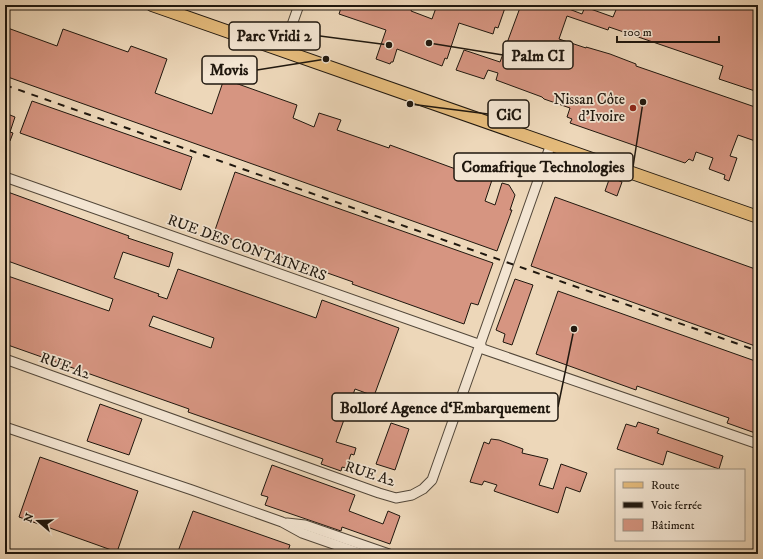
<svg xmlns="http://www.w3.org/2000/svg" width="763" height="559" viewBox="0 0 763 559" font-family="'IM FELL DW Pica',serif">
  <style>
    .building { fill: #d69581; stroke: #1f170e; fill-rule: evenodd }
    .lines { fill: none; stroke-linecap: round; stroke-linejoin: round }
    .minor-casing { stroke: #524739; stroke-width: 11 }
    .major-casing { stroke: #1f170e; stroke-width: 14 }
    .minor { stroke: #f3e5d2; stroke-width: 9 }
    .major { stroke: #e6bc7c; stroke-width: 12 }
    .rail { stroke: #1f170e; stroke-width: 2; stroke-dasharray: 7 7; stroke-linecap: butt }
    .poi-dot { fill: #8f2418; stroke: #f3e5d2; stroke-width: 1.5 }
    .labels { text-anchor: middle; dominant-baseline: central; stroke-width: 3.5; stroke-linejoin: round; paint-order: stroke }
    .poi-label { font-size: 15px; fill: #1f170e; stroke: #f3e5d2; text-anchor: end }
    .street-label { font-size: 15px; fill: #1f170e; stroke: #f3e5d2 }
    .leader { fill: none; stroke: #1f170e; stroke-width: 1.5 }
    .callout-dot { fill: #1f170e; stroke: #f3e5d2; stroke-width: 1.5 }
    .callout { fill: #f3e5d2; stroke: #1f170e; stroke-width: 1.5 }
    .callout-label { font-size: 16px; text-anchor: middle; font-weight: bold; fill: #1f170e }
  </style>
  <rect width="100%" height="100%" fill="#edd7b9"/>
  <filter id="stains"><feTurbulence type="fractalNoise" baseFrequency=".005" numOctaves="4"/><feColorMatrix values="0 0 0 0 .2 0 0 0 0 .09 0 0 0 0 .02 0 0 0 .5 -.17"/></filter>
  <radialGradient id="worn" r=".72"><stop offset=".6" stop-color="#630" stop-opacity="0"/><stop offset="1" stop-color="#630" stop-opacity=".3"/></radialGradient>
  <g class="building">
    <path d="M342,5H413L411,11L432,19L437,5H506L498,28L495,27L493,34L459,23L447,59L445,58L442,66L397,49L393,62H391L390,64L376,59L386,30L339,14Z"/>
    <path d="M521,5H571L569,9L582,14L585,7L613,17L618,5H758V92L719,79L723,66L609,27L608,30L567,16L559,39L586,48V47L610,54L636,64V66L758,108V142L738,135L730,156L737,158L729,181L724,179L725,175L709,169L713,158L696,152L693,161L689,159L685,163L570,123L572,119L567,117L570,108L544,99L542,97L496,80L498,73L488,70L484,79L456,70L464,50L500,62Z"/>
    <path d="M5,27L57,46L63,29L128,52L131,46L167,59L155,93L212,114L224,79L297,105L293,118L314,127L319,113L341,120L337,130L389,148L390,145L472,175L473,173L492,180L485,201L495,205L502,183L509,185L515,195L510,210H512L497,251L5,76Z"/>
    <path d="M32,101L192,157L181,190L20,133Z"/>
    <path d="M5,113L15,117L10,132L13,133L10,141L7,140L6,144Z"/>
    <path d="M235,172L493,263L478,305L471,303L464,324L352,284L353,282L214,233Z"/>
    <path d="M610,177L622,182L617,196L605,191Z"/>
    <path d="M5,191L129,236L128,238L173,253L169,267L123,252L114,278L159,294L158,296L167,299L178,269L316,318L322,300L399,328L374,396L355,389L336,442L356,448L354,455L351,454L346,468L342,467L341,471L321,464L323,459L188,412L189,409L5,344V275L109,311L113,299L5,260ZM153,316L214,338L211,348L149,326Z"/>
    <path d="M555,197L758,270V347L531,266Z"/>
    <path d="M515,279L533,285L512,345L503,342L505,334L496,330Z"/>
    <path d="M558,291L758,362V434L727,423L729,418L637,386L636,390L536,354Z"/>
    <path d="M100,404L142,419L129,455L87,441Z"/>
    <path d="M638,422L659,429L657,433L723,456L719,469L667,451L663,465L617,449L626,424L636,427Z"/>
    <path d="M391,423L409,429L395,470L376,464Z"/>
    <path d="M491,439L499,440L523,449L522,453L548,459L539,485L553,489L561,464L587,473L580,492L566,487L558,513L494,491L497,485L484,481L482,485L470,482L484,442L489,444Z"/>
    <path d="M40,457L138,491L117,552L19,517Z"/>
    <path d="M272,465L355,495L349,511L383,524L388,511L400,516L390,544L342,527L341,531L265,505L268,497L261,495Z"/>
    <path d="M193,511L290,545L287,554H177Z"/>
  </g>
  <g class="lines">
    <g class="minor-casing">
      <g id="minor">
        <path d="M283,50L299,5"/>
        <path d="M5,177L481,345"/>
        <path d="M480,348L758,444"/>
        <path d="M5,359L379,493L396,498L412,495L423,489L432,480L551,144"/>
        <path d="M5,427L192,490L282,522L302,533L362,554"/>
        <path d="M287,523L305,525L389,554"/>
      </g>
    </g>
    <g class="major-casing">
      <path id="major" d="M152,5L758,217"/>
    </g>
    <use href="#minor" class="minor"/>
    <use href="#major" class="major"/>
    <path class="rail" d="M5,85L758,351"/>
  </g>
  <circle class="poi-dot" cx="633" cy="108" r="4"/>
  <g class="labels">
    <g class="poi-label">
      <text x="625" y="99">Nissan Côte<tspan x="625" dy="17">d'Ivoire</tspan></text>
    </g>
    <g class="street-label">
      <text transform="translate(247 248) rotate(20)">RUE DES CONTAINERS</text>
      <text transform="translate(65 366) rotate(20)">RUE A2</text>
      <text transform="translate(370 474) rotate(18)">RUE A2</text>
    </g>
  </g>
  <path class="leader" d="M389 45L320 36M429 43L503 55M326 59L257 70M410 104L488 114M643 102L633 167M574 329L558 407"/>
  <g class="callout-dot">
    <circle cx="389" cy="45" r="4"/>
    <circle cx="429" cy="43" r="4"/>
    <circle cx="326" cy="59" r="4"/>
    <circle cx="410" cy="104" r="4"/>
    <circle cx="643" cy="102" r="4"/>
    <circle cx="574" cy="329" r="4"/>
  </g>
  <g class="callout">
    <rect x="229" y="22" width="91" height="28" rx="4"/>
    <rect x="503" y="41" width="70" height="28" rx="4"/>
    <rect x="202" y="56" width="55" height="28" rx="4"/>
    <rect x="488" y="100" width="41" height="28" rx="4"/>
    <rect x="454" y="153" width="179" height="28" rx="4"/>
    <rect x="332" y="393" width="226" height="28" rx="4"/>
  </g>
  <g class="callout-label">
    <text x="274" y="41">Parc Vridi 2</text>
    <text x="538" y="61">Palm CI</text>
    <text x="229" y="75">Movis</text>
    <text x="509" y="120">CiC</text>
    <text x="543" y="172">Comafrique Technologies</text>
    <text x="445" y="413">Bolloré Agence d‘Embarquement</text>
  </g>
  <rect width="763" height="559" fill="none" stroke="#edd7b9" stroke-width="20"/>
  <rect x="6" y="6" width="751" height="547" fill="none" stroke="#1f170e" stroke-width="2"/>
  <rect x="10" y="10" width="743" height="539" fill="none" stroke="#1f170e"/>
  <rect x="615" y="469" width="130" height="72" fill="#f3e5d2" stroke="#9e9384"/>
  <rect x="623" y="482" width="20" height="6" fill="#e6bc7c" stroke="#9e9384"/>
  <text x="651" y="489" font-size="12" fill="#1f170e">Route</text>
  <rect x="623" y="502" width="20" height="6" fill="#1f170e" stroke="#9e9384"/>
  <text x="651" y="509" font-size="12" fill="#1f170e">Voie ferrée</text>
  <rect x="623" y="519" width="20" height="12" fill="#d69581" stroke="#9e9384"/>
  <text x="651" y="529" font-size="12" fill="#1f170e">Bâtiment</text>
  <g transform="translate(38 521) rotate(289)" stroke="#f3e5d2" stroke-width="3" paint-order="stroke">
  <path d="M0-3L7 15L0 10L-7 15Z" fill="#1f170e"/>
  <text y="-6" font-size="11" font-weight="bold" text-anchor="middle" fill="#1f170e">N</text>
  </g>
  <path d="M617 36v6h102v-6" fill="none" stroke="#1f170e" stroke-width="2"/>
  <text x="623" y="36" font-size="12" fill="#1f170e" stroke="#f3e5d2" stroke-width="3" paint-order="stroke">100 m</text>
  <rect width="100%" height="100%" filter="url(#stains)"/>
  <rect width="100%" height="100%" fill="url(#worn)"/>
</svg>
